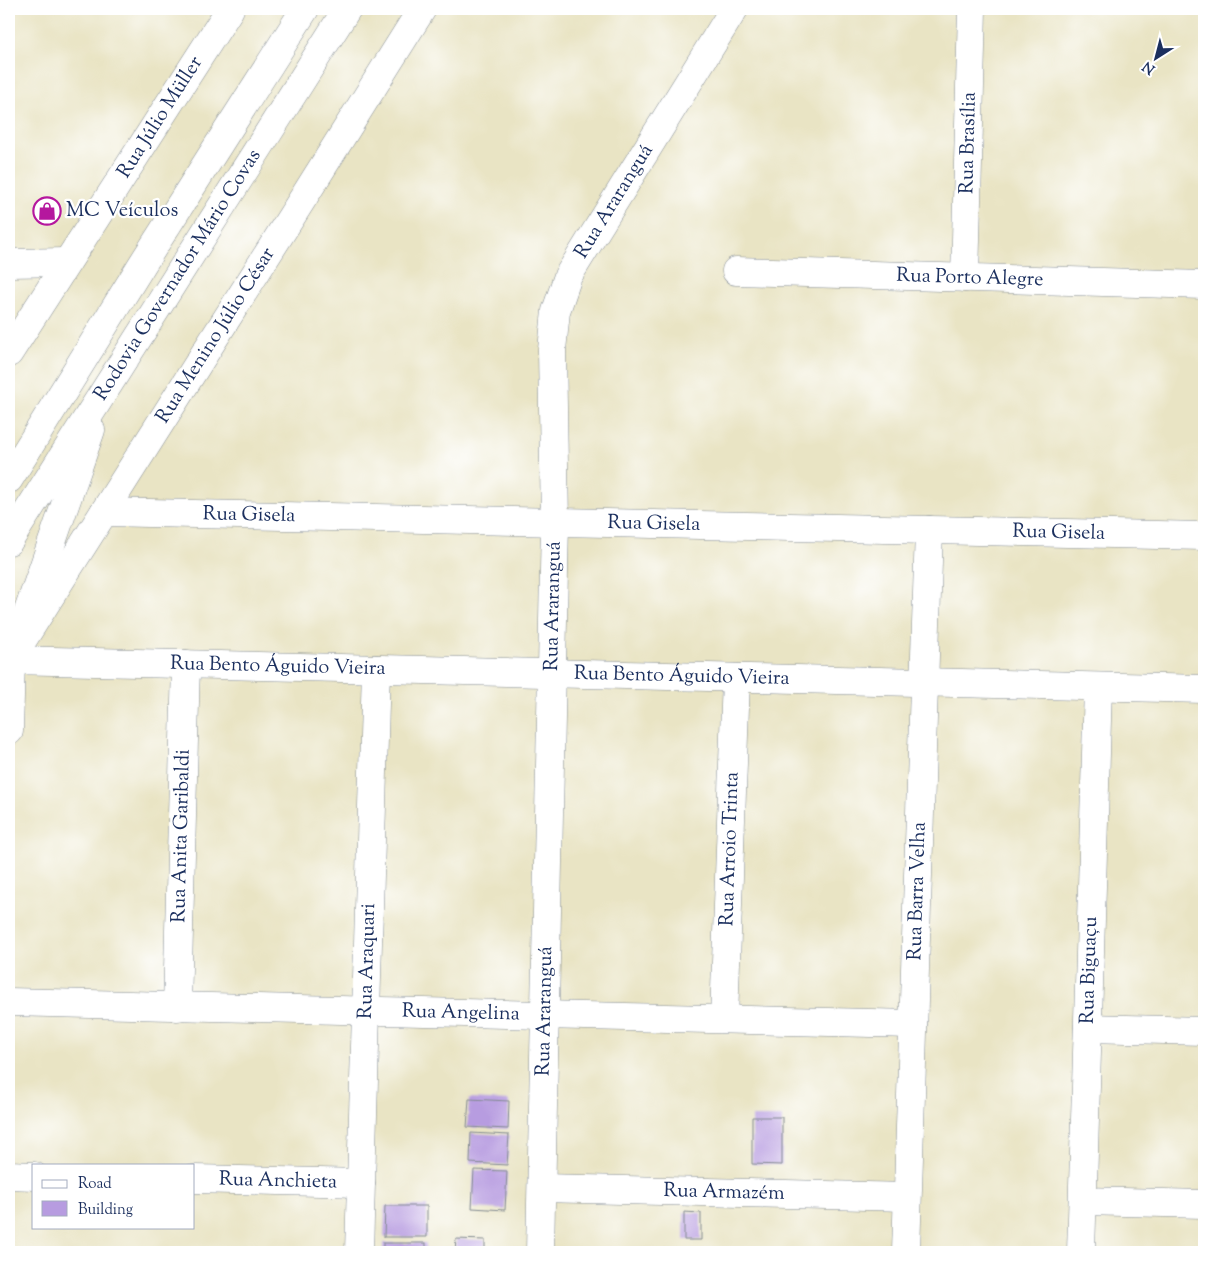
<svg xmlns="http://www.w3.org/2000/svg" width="1213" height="1261" viewBox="0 0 1213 1261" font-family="'Sorts Mill Goudy',serif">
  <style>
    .building { fill: #b79ce0 }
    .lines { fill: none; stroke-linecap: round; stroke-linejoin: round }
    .minor-casing { stroke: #828a91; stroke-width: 29 }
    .primary-casing { stroke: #828a91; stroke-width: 29 }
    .motorway-casing { stroke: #828a91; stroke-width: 29 }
    .minor { stroke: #fff; stroke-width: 28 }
    .primary { stroke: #fff; stroke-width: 28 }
    .motorway { stroke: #fff; stroke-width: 28 }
    .labels { text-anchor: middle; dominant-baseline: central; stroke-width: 4.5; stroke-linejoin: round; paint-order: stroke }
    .street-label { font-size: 20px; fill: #1b2f5e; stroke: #fff }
    .poi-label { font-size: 20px; fill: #1b2f5e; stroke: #fff; text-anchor: start }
  </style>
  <rect width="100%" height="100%" fill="#fff"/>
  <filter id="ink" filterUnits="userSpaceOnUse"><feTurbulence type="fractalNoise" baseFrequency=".02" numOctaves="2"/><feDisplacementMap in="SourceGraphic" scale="10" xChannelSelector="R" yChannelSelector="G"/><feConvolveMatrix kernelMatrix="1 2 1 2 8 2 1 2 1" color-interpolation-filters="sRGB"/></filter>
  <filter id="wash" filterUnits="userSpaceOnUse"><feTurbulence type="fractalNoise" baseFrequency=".0096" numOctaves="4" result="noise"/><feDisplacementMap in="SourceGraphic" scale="20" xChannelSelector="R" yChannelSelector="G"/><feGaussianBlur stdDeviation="1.12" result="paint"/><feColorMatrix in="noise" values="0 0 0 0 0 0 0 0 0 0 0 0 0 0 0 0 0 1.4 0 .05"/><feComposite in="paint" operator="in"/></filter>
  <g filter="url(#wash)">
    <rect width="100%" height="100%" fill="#e9e4c4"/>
    <g id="blocks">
      <g class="building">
        <path d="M469,1099L509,1101L508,1129L467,1127Z"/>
        <path d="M752,1117H782V1165L752,1164Z"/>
        <path d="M471,1133L509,1135L507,1165L470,1163Z"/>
        <path d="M474,1170L507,1171L505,1210L472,1208Z"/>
        <path d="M385,1206H427V1237H384Z"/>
        <path d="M684,1212L701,1213V1240H684Z"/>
        <path d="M456,1239L485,1240V1252H455Z"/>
        <rect x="383" y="1243" width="43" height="9"/>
      </g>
    </g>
  </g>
  <g filter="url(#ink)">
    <use href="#blocks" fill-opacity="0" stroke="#828a91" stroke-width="1"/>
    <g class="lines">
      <g class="minor-casing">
        <g id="minor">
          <path d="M9,263L67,262"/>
          <path id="s1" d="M736,271L1204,285"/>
          <path id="s2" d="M965,278L972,9"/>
          <path id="s3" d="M104,512L1204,536"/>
          <path id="s4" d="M9,731L11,660L1204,689"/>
          <path id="s5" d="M9,1002L913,1024"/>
          <path id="s6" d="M177,1007L186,664"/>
          <path id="s7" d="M724,1019L736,678"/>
          <path d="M1088,1028L1204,1031"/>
          <path d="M9,1175L34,1176"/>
          <path id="s8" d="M194,1179L361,1183"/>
          <path id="s9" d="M542,1188L907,1197"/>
          <path d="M1083,1201L1204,1204"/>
          <path id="s10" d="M359,1252L376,669"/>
          <path id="s11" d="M540,1252L555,522L552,350L556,311L568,276L734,9"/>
          <path id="s12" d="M906,1252L929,530"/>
          <path id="s13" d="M1081,1252L1098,687"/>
        </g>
      </g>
      <g class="primary-casing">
        <g id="primary">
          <path id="s14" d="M9,353L230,9"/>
          <path id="s15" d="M24,638L295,211L422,9"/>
        </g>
      </g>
      <g class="motorway-casing">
        <g id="motorway">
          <path d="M9,479L143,263L305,9"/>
          <path id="s16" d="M9,541L347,9"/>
          <path d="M11,660L91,430"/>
        </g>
      </g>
      <use href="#minor" class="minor"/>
      <use href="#primary" class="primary"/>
      <use href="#motorway" class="motorway"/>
    </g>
  </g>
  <defs>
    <g id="shop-ring" transform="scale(1.4375)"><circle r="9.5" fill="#fff" stroke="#b5179e" stroke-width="1.5"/><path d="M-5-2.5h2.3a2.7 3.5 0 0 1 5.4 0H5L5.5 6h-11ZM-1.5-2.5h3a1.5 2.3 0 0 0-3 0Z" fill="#b5179e"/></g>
  </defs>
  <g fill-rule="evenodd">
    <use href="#shop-ring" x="47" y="211"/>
  </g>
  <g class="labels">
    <g class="street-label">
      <text stroke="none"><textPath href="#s14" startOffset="280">Rua Júlio Müller</textPath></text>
      <text stroke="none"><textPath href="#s2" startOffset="135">Rua Brasília</textPath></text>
      <text stroke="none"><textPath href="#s11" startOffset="1066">Rua Araranguá</textPath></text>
      <text stroke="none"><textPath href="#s16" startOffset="315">Rodovia Governador Mário Covas</textPath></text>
      <text stroke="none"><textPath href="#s1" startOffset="234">Rua Porto Alegre</textPath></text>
      <text stroke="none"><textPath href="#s15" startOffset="358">Rua Menino Júlio César</textPath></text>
      <text stroke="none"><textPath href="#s3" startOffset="145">Rua Gisela</textPath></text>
      <text stroke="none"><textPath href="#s3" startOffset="550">Rua Gisela</textPath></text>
      <text stroke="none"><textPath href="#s3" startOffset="955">Rua Gisela</textPath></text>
      <text stroke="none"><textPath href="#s11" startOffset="646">Rua Araranguá</textPath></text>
      <text stroke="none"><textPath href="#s4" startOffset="338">Rua Bento Águido Vieira</textPath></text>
      <text stroke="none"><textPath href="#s4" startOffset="742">Rua Bento Águido Vieira</textPath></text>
      <text stroke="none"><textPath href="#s6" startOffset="171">Rua Anita Garibaldi</textPath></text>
      <text stroke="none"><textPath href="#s7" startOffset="170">Rua Arroio Trinta</textPath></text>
      <text stroke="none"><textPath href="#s12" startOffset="361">Rua Barra Velha</textPath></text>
      <text stroke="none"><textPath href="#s10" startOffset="291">Rua Araquari</textPath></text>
      <text stroke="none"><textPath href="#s13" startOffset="282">Rua Biguaçu</textPath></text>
      <text stroke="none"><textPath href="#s11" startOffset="241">Rua Araranguá</textPath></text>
      <text stroke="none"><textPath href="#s5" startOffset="452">Rua Angelina</textPath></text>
      <text stroke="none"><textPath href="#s8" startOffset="84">Rua Anchieta</textPath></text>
      <text stroke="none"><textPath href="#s9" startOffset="182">Rua Armazém</textPath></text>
    </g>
    <g class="poi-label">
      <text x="66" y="211">MC Veículos</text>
    </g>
  </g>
  <rect width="1213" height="1261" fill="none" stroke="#fff" stroke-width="30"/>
  <rect x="32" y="1164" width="162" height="65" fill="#ffffff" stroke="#a4acbf"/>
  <rect x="42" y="1180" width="25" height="8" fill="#ffffff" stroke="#a4acbf"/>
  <text x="78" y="1188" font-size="15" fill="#1b2f5e">Road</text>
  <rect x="42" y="1201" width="25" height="15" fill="#b79ce0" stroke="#a4acbf"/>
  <text x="78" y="1214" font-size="15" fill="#1b2f5e">Building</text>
  <g transform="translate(1156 58) rotate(216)" stroke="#ffffff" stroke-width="4" paint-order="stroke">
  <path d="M0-4L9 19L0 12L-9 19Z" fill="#1b2f5e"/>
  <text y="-8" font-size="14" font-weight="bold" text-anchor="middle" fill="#1b2f5e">N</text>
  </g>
</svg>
